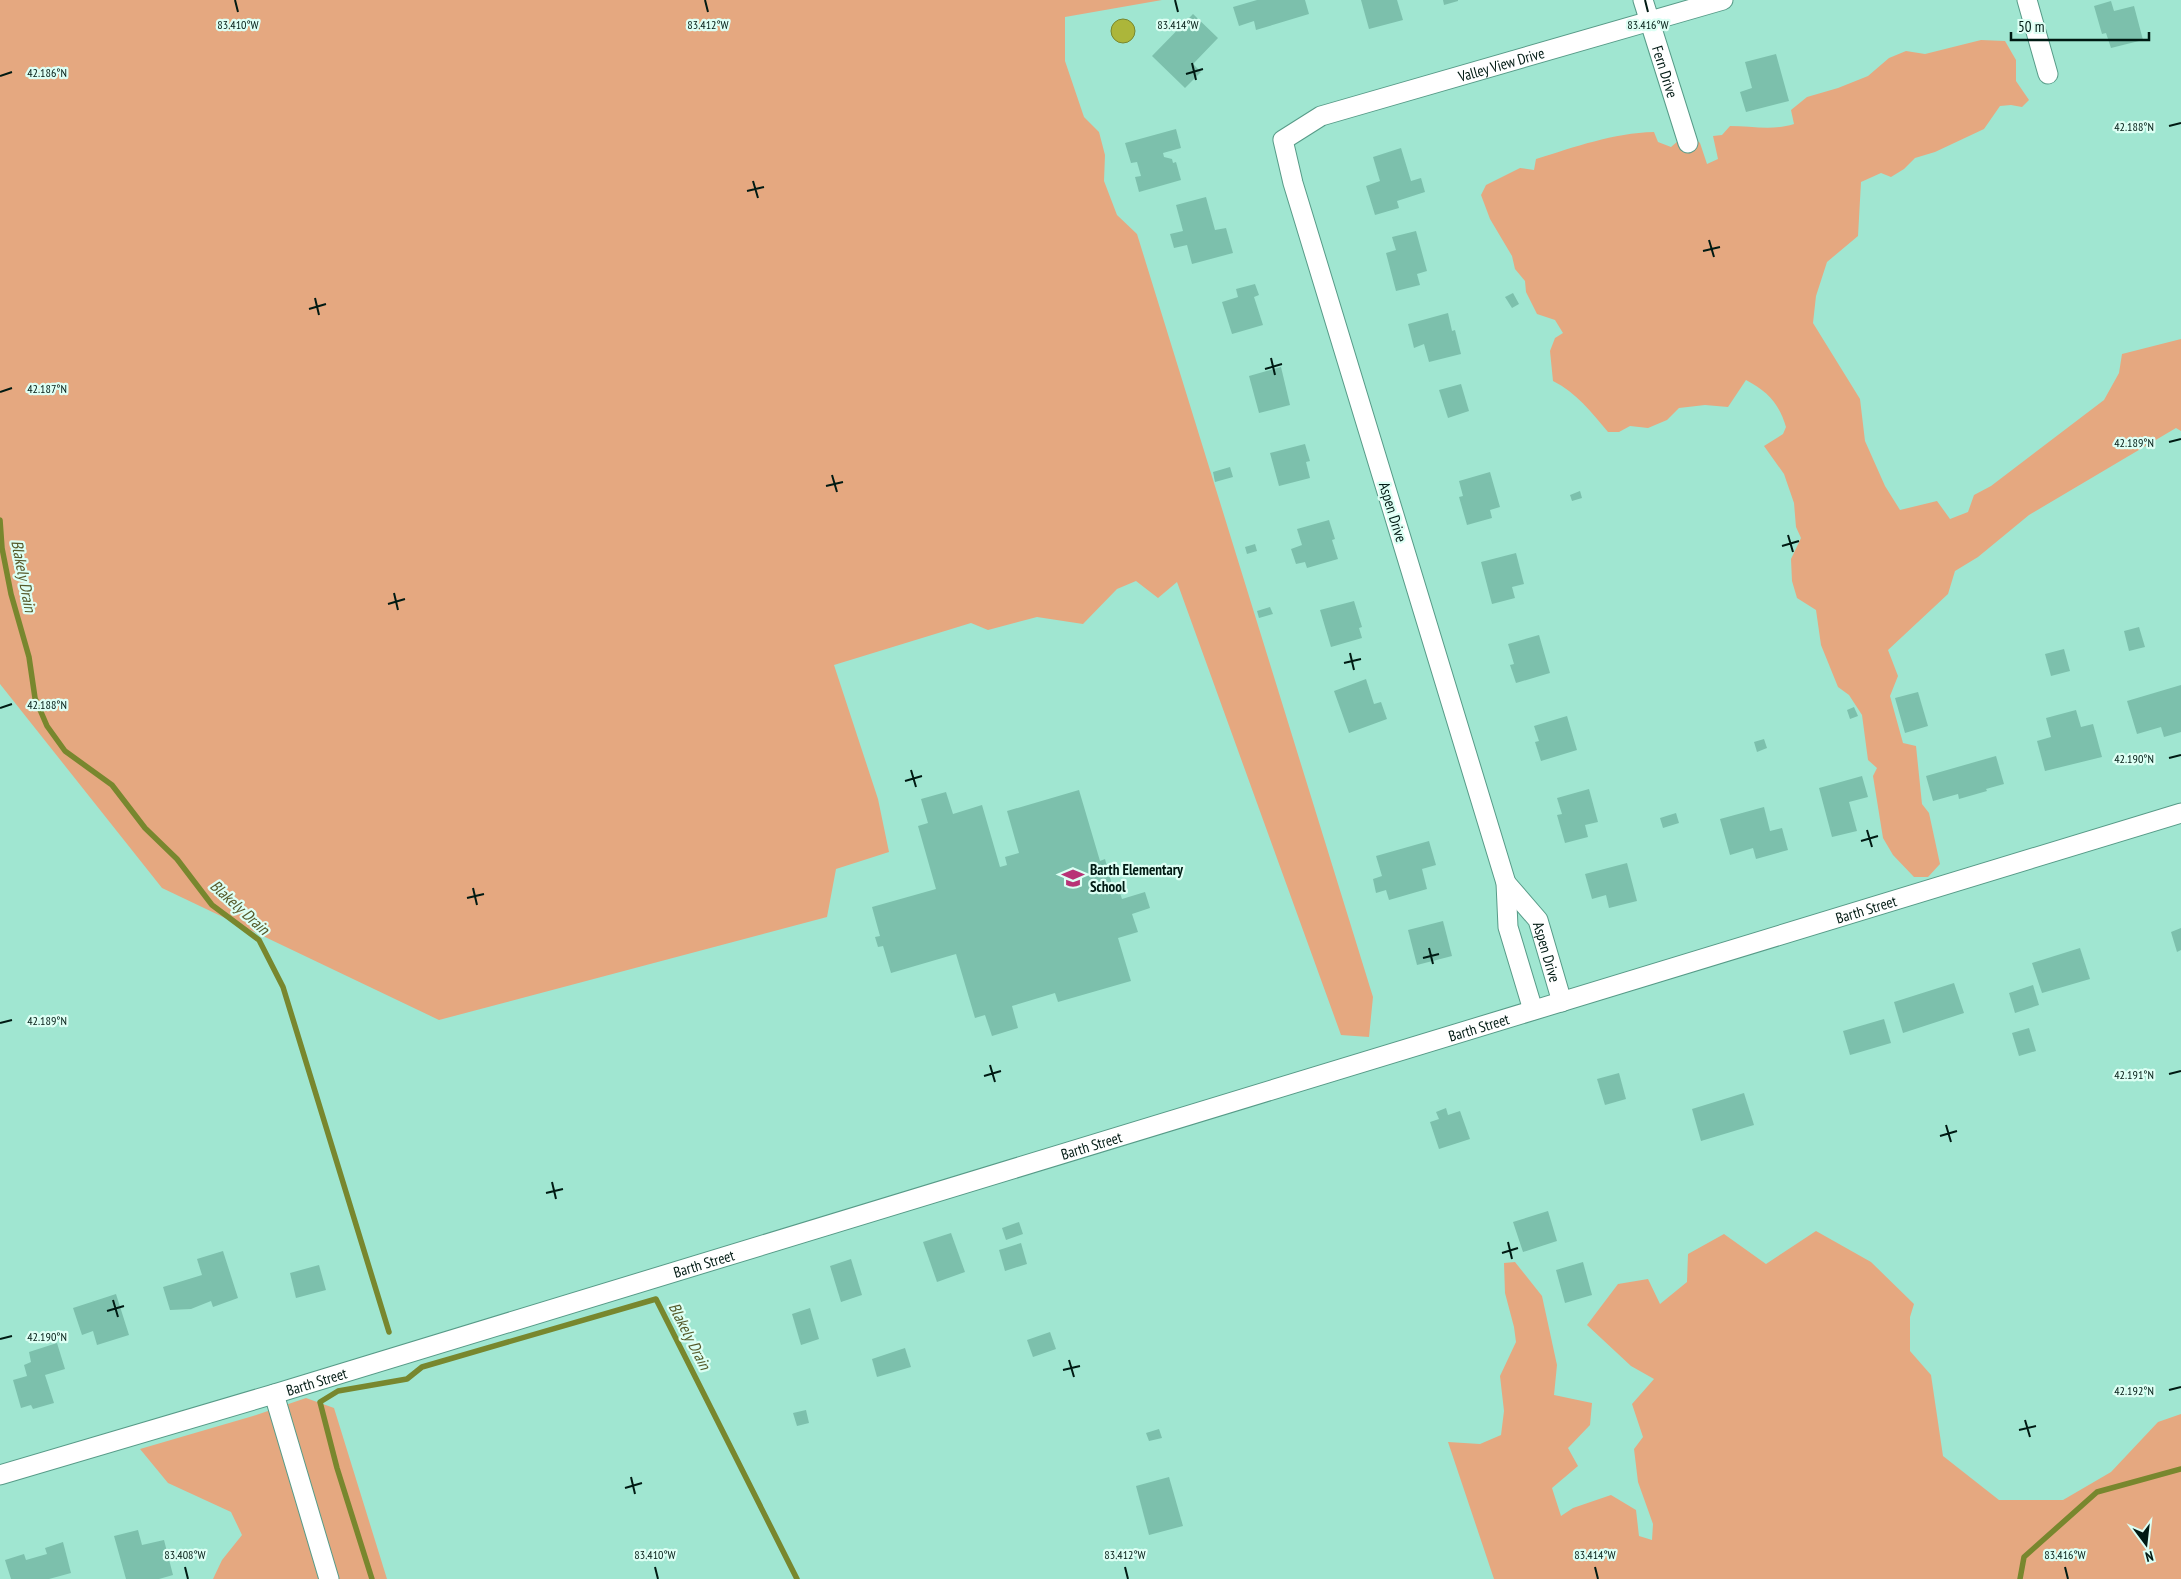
<svg xmlns="http://www.w3.org/2000/svg" width="2181" height="1579" viewBox="0 0 2181 1579" font-family="'PT Sans Narrow',sans-serif">
  <style>
    .green { fill: #e5a880 }
    .water { fill: #acb63a; stroke: #78872e }
    .lines { fill: none; stroke-linecap: round; stroke-linejoin: round }
    .stream { stroke: #78872e; stroke-width: 5.5 }
    .building { fill: #7cc0ac }
    .minor-casing { stroke: #579b88; stroke-width: 21 }
    .minor { stroke: #fff; stroke-width: 19 }
    .ticks { fill: none; stroke: #001a13; stroke-width: 2 }
    .labels { text-anchor: middle; dominant-baseline: central; stroke-width: 4.5; stroke-linejoin: round; paint-order: stroke }
    .street-label { font-size: 15px; fill: #001a13; stroke: #ddfff4 }
    .poi-label { font-size: 15px; font-weight: bold; fill: #001a13; stroke: #ddfff4; text-anchor: start }
    .water-label { font-size: 16px; font-style: italic; fill: #555a2a; stroke: #ddfff4 }
    .ticks-label { font-size: 12px; text-anchor: middle; fill: #001a13; stroke: #ddfff4; stroke-width: 4.5; stroke-linejoin: round; paint-order: stroke }
  </style>
  <rect width="100%" height="100%" fill="#a0e6d1"/>
  <g class="green">
    <path d="M0,0H1162L1065,17V61L1084,117L1099,132L1105,155L1104,181L1117,215L1137,234L1373,997L1369,1037L1341,1035L1177,582L1158,598L1136,581L1117,589L1083,624L1037,617L988,630L971,623L834,665L878,799L889,852L836,869L827,917L439,1020L162,888L0,684Z"/>
    <path d="M1981,40L2005,41L2016,60V81L2029,100L2022,107L2011,105L2000,106L1984,129L1935,152L1915,158L1904,169L1891,177L1881,173L1861,182L1858,236L1827,262L1816,296L1813,323L1860,399L1865,441L1885,486L1900,510L1937,501L1950,519L1968,512L1974,495L1991,486L2104,400L2119,373L2122,354L2181,339V431L2176,428L2029,515L1978,557L1955,571L1948,594L1888,650L1898,676L1890,696L1903,743L1916,746L1922,804L1929,813L1940,864L1928,877H1914L1893,855L1883,838L1873,776L1877,768L1868,760L1862,715L1849,695L1838,687L1821,645L1816,610L1797,598L1792,581L1791,559L1801,538L1796,527L1794,503L1784,474L1764,446L1783,434L1786,427C1779,403 1767,391 1746,380L1728,407L1705,405L1679,408L1667,420L1648,428L1630,426L1619,432H1608C1591,412 1577,393 1553,381L1550,351L1555,338L1563,333L1555,320L1537,314L1526,292L1525,281L1515,269L1512,256L1490,219L1481,195L1486,185L1520,168L1534,170L1536,159C1575,147 1613,133 1654,132L1658,142L1671,147L1678,141L1692,136L1700,143L1707,164L1718,159L1713,136L1722,135L1730,126C1752,126 1772,131 1794,124L1791,110L1807,97L1838,88L1868,76L1889,58L1906,51L1925,54Z"/>
    <path d="M1816,1231L1871,1262L1914,1304L1910,1317V1351L1931,1375L1943,1456L1999,1500H2063L2111,1472L2158,1422L2181,1414V1579H1494L1448,1442L1480,1444L1501,1435L1504,1411L1500,1376L1516,1342L1514,1327L1505,1293L1504,1263L1515,1262L1542,1296L1557,1365L1554,1395L1592,1403L1590,1425L1568,1448L1578,1466L1552,1488L1561,1516L1573,1508L1611,1495L1636,1510L1639,1536L1652,1540L1653,1524L1638,1482L1634,1449L1643,1437L1632,1404L1654,1379L1631,1366L1587,1325L1618,1284L1648,1279L1660,1304L1687,1282L1688,1254L1724,1234L1766,1264Z"/>
    <path d="M306,1398L334,1408L387,1579H213L222,1560L242,1535L231,1512L168,1483L140,1449L253,1416Z"/>
  </g>
  <circle class="water" cx="1123" cy="31" r="12"/>
  <g class="lines">
    <g class="stream">
      <path d="M0,520L2,548L11,594L29,657L35,698L47,726L65,751L112,785L145,828L177,859L212,905L259,940L283,987L389,1332"/>
      <path d="M372,1579L337,1468L320,1402L338,1391L407,1379L422,1367L656,1299L797,1579"/>
      <path d="M2020,1579L2024,1557L2097,1492L2181,1469"/>
    </g>
  </g>
  <g class="building">
    <path d="M1257,0H1305L1309,14L1256,30L1254,21L1239,26L1233,7Z"/>
    <path d="M1361,0H1397L1403,20L1369,29Z"/>
    <path d="M1443,0H1458V1L1444,5Z"/>
    <path d="M2111,1L2114,11L2134,6L2143,40L2111,48L2106,33L2102,34L2094,6Z"/>
    <path d="M1193,14L1218,38L1193,64L1201,72L1185,88L1152,56Z"/>
    <path d="M1776,54L1789,101L1746,112L1740,92L1752,88L1745,62Z"/>
    <path d="M1176,129L1181,148L1163,153L1164,157L1172,159L1173,163L1176,162L1181,180L1139,192L1135,177L1141,176L1137,162L1131,163L1125,143Z"/>
    <path d="M1401,148L1411,181L1421,178L1425,192L1397,201L1399,208L1375,215L1366,186L1380,181L1373,157Z"/>
    <path d="M1206,197L1215,230L1226,228L1233,253L1192,264L1187,245L1174,248L1170,234L1183,231L1176,205Z"/>
    <path d="M1416,231L1427,271L1417,274L1420,285L1396,291L1386,253L1396,250L1392,237Z"/>
    <path d="M1255,284L1259,295L1254,297L1263,325L1232,334L1222,302L1238,297L1236,289Z"/>
    <path d="M1513,293L1519,304L1512,308L1505,297Z"/>
    <path d="M1448,313L1452,331L1455,330L1461,354L1429,362L1424,344L1414,348L1408,324Z"/>
    <path d="M1281,367L1290,405L1259,413L1249,376Z"/>
    <path d="M1461,384L1469,411L1448,418L1439,390Z"/>
    <path d="M1305,444L1310,461L1306,462L1310,478L1279,486L1270,453Z"/>
    <path d="M1230,467L1233,477L1215,482L1213,472Z"/>
    <path d="M1490,472L1500,507L1490,510L1492,518L1467,525L1459,497L1463,496L1459,481Z"/>
    <path d="M1580,491L1582,498L1572,501L1570,495Z"/>
    <path d="M1329,520L1335,539L1332,540L1338,559L1307,568L1305,562L1296,564L1291,549L1302,545L1297,529Z"/>
    <path d="M1255,544L1257,551L1247,554L1245,547Z"/>
    <path d="M1516,553L1524,584L1512,587L1515,598L1492,604L1481,562Z"/>
    <path d="M1354,601L1362,627L1359,628L1362,638L1331,647L1320,610Z"/>
    <path d="M1270,607L1273,614L1259,618L1257,611Z"/>
    <path d="M2139,627L2145,647L2129,651L2124,631Z"/>
    <path d="M1539,635L1550,673L1516,683L1510,665L1514,664L1508,644Z"/>
    <path d="M2064,649L2070,671L2051,676L2045,654Z"/>
    <path d="M1366,679L1374,704L1381,702L1387,719L1349,733L1334,691Z"/>
    <path d="M2181,685V732L2164,737L2161,727L2137,734L2127,701Z"/>
    <path d="M1918,692L1928,726L1905,733L1895,698Z"/>
    <path d="M1854,707L1858,716L1850,719L1847,710Z"/>
    <path d="M2076,710L2081,727L2093,724L2102,757L2045,771L2037,741L2051,737L2046,718Z"/>
    <path d="M1567,716L1577,750L1541,761L1535,742L1539,741L1534,726Z"/>
    <path d="M1764,739L1767,748L1757,752L1754,742Z"/>
    <path d="M1996,756L2004,784L1986,789L1987,791L1959,799L1958,794L1933,801L1926,776Z"/>
    <path d="M1862,776L1868,797L1849,802L1857,831L1832,837L1819,788Z"/>
    <path d="M1589,789L1598,822L1585,825L1588,837L1565,843L1557,815L1562,814L1557,798Z"/>
    <path d="M1079,790L1100,861L1105,859L1112,885L1106,886L1107,890L1118,887L1122,899L1145,892L1150,908L1132,914L1138,932L1118,938L1131,981L1058,1002L1055,993L1012,1006L1018,1028L992,1036L985,1015L975,1018L956,954L891,973L883,946L878,947L875,937L880,936L872,907L936,889L918,826L928,823L921,799L946,792L953,814L982,805L1000,867L1007,865L1005,857L1019,853L1007,811Z"/>
    <path d="M1764,807L1770,831L1782,828L1788,850L1756,859L1753,848L1730,855L1720,819Z"/>
    <path d="M1676,813L1679,823L1663,828L1660,818Z"/>
    <path d="M1429,841L1436,865L1422,869L1427,889L1389,900L1386,890L1376,893L1373,879L1382,876L1376,856Z"/>
    <path d="M1627,863L1637,901L1609,908L1606,895L1592,899L1585,874Z"/>
    <path d="M1443,921L1452,956L1417,965L1408,930Z"/>
    <path d="M2181,928V950L2177,952L2171,932Z"/>
    <path d="M2080,948L2090,979L2042,993L2032,963Z"/>
    <path d="M1954,983L1964,1013L1903,1033L1894,1002Z"/>
    <path d="M2033,985L2039,1005L2015,1013L2009,993Z"/>
    <path d="M1884,1019L1891,1043L1850,1055L1843,1031Z"/>
    <path d="M2029,1028L2036,1051L2019,1056L2012,1033Z"/>
    <path d="M1619,1073L1626,1099L1605,1105L1597,1079Z"/>
    <path d="M1744,1093L1754,1125L1701,1141L1692,1109Z"/>
    <path d="M1446,1108L1448,1115L1460,1111L1470,1139L1439,1149L1430,1122L1439,1119L1436,1112Z"/>
    <path d="M1548,1211L1557,1241L1523,1252L1513,1222Z"/>
    <path d="M1019,1222L1023,1234L1006,1240L1002,1228Z"/>
    <path d="M951,1233L965,1272L937,1282L923,1242Z"/>
    <path d="M1021,1243L1027,1264L1005,1271L999,1250Z"/>
    <path d="M223,1251L238,1298L213,1307L211,1301L191,1309L170,1310L163,1287L202,1275L197,1259Z"/>
    <path d="M851,1259L862,1295L841,1302L830,1266Z"/>
    <path d="M1583,1262L1592,1295L1565,1303L1556,1270Z"/>
    <path d="M319,1265L326,1290L296,1298L290,1273Z"/>
    <path d="M116,1294L129,1335L97,1345L93,1331L82,1335L73,1308Z"/>
    <path d="M810,1308L819,1339L801,1345L792,1314Z"/>
    <path d="M1050,1332L1056,1349L1033,1357L1027,1340Z"/>
    <path d="M57,1343L65,1369L45,1375L54,1403L33,1409L31,1405L21,1408L13,1380L27,1376L24,1365L31,1362L29,1352Z"/>
    <path d="M905,1348L911,1367L877,1377L872,1359Z"/>
    <path d="M806,1410L809,1423L797,1426L793,1413Z"/>
    <path d="M1159,1429L1162,1438L1149,1441L1146,1433Z"/>
    <path d="M1169,1477L1183,1526L1149,1535L1136,1486Z"/>
    <path d="M138,1530L142,1545L164,1540L173,1575L159,1579H126L114,1536Z"/>
    <path d="M63,1542L71,1573L49,1579H11L5,1560L24,1554L26,1560L47,1554L45,1548Z"/>
  </g>
  <g class="lines">
    <g class="minor-casing">
      <g id="minor">
        <path id="s1" d="M1643,0L1688,143"/>
        <path d="M2027,0L2048,74"/>
        <path id="s2" d="M1506,883L1538,920L1562,1002"/>
        <path id="s3" d="M1533,1010L1508,927L1506,883L1293,183L1283,140L1321,116L1723,0"/>
        <path d="M274,1394L329,1579"/>
        <path id="s4" d="M0,1475L274,1394L2181,813"/>
      </g>
    </g>
    <use href="#minor" class="minor"/>
  </g>
  <path class="ticks" d="M235,0L238,12M705,0L708,12M1175,0L1178,12M1645,0L1648,12M1192,63L1196,80M1186,74L1203,69M0,76L12,72M2169,126L2181,123M753,181L758,198M747,191L764,187M1709,240L1714,257M1703,251L1720,247M315,298L319,315M309,309L326,304M1271,358L1275,375M1265,369L1282,364M0,392L12,388M2169,442L2181,439M832,475L837,492M826,486L843,482M1788,535L1793,552M1782,546L1799,541M394,593L398,610M388,604L405,599M1350,653L1354,670M1344,663L1361,659M0,708L12,704M2169,758L2181,755M911,770L916,787M905,781L922,776M1867,830L1872,847M1861,841L1878,836M473,888L477,905M467,898L484,894M1429,948L1433,964M1423,958L1439,954M0,1023L12,1020M990,1065L995,1082M2169,1074L2181,1071M984,1076L1001,1071M1946,1125L1951,1142M1940,1136L1957,1131M552,1182L556,1199M546,1193L563,1189M1508,1242L1512,1259M1502,1253L1518,1248M113,1300L118,1317M107,1311L124,1306M0,1339L12,1336M1069,1360L1074,1377M1063,1370L1080,1366M2169,1390L2181,1387M2025,1420L2030,1437M2019,1430L2036,1426M631,1477L635,1494M625,1488L642,1483M185,1567L188,1579M655,1567L658,1579M1125,1567L1128,1579M1595,1567L1598,1579M2065,1567L2068,1579"/>
  <defs>
    <g id="school-bare" transform="scale(1.725)"><path d="M0-5L7-2L0 1L-7-2ZM-4 1L0 2.5L4 1V4Q0 6-4 4Z" fill="#b83276" stroke="#ddfff4" stroke-width="2.5" paint-order="stroke"/></g>
  </defs>
  <g fill-rule="evenodd">
    <use href="#school-bare" x="1073" y="878"/>
  </g>
  <g class="labels">
    <g class="street-label">
      <text stroke="none"><textPath href="#s3" startOffset="1139">Valley View Drive</textPath></text>
      <text stroke="none"><textPath href="#s1" startOffset="75">Fern Drive</textPath></text>
      <text transform="translate(1393 512) rotate(73)">Aspen Drive</text>
      <text stroke="none"><textPath href="#s4" startOffset="1950">Barth Street</textPath></text>
      <text stroke="none"><textPath href="#s2" startOffset="82">Aspen Drive</textPath></text>
      <text stroke="none"><textPath href="#s4" startOffset="1545">Barth Street</textPath></text>
      <text stroke="none"><textPath href="#s4" startOffset="1140">Barth Street</textPath></text>
      <text stroke="none"><textPath href="#s4" startOffset="735">Barth Street</textPath></text>
      <text stroke="none"><textPath href="#s4" startOffset="330">Barth Street</textPath></text>
    </g>
    <g class="poi-label">
      <text x="1090" y="869">Barth Elementary<tspan x="1090" dy="17">School</tspan></text>
    </g>
    <g class="water-label">
      <text transform="translate(24 576) rotate(79)">Blakely Drain</text>
      <text transform="translate(240 907) rotate(42)">Blakely Drain</text>
      <text transform="translate(690 1336) rotate(63)">Blakely Drain</text>
    </g>
  </g>
  <g class="ticks-label">
    <text x="238" y="29">83.410°W</text>
    <text x="708" y="29">83.412°W</text>
    <text x="1178" y="29">83.414°W</text>
    <text x="1648" y="29">83.416°W</text>
    <text x="47" y="77">42.186°N</text>
    <text x="2134" y="131">42.188°N</text>
    <text x="47" y="393">42.187°N</text>
    <text x="2134" y="447">42.189°N</text>
    <text x="47" y="709">42.188°N</text>
    <text x="2134" y="763">42.190°N</text>
    <text x="47" y="1025">42.189°N</text>
    <text x="2134" y="1079">42.191°N</text>
    <text x="47" y="1341">42.190°N</text>
    <text x="2134" y="1395">42.192°N</text>
    <text x="185" y="1559">83.408°W</text>
    <text x="655" y="1559">83.410°W</text>
    <text x="1125" y="1559">83.412°W</text>
    <text x="1595" y="1559">83.414°W</text>
    <text x="2065" y="1559">83.416°W</text>
  </g>
  <g transform="translate(2146 1544) rotate(165)" stroke="#ddfff4" stroke-width="4" paint-order="stroke">
  <path d="M0-4L9 19L0 12L-9 19Z" fill="#001a13"/>
  <text y="-8" font-size="14" font-weight="bold" text-anchor="middle" fill="#001a13">N</text>
  </g>
  <path d="M2011 32v8h138v-8" fill="none" stroke="#001a13" stroke-width="2.5"/>
  <text x="2018" y="32" font-size="15" fill="#001a13" stroke="#ddfff4" stroke-width="4" paint-order="stroke">50 m</text>
</svg>
